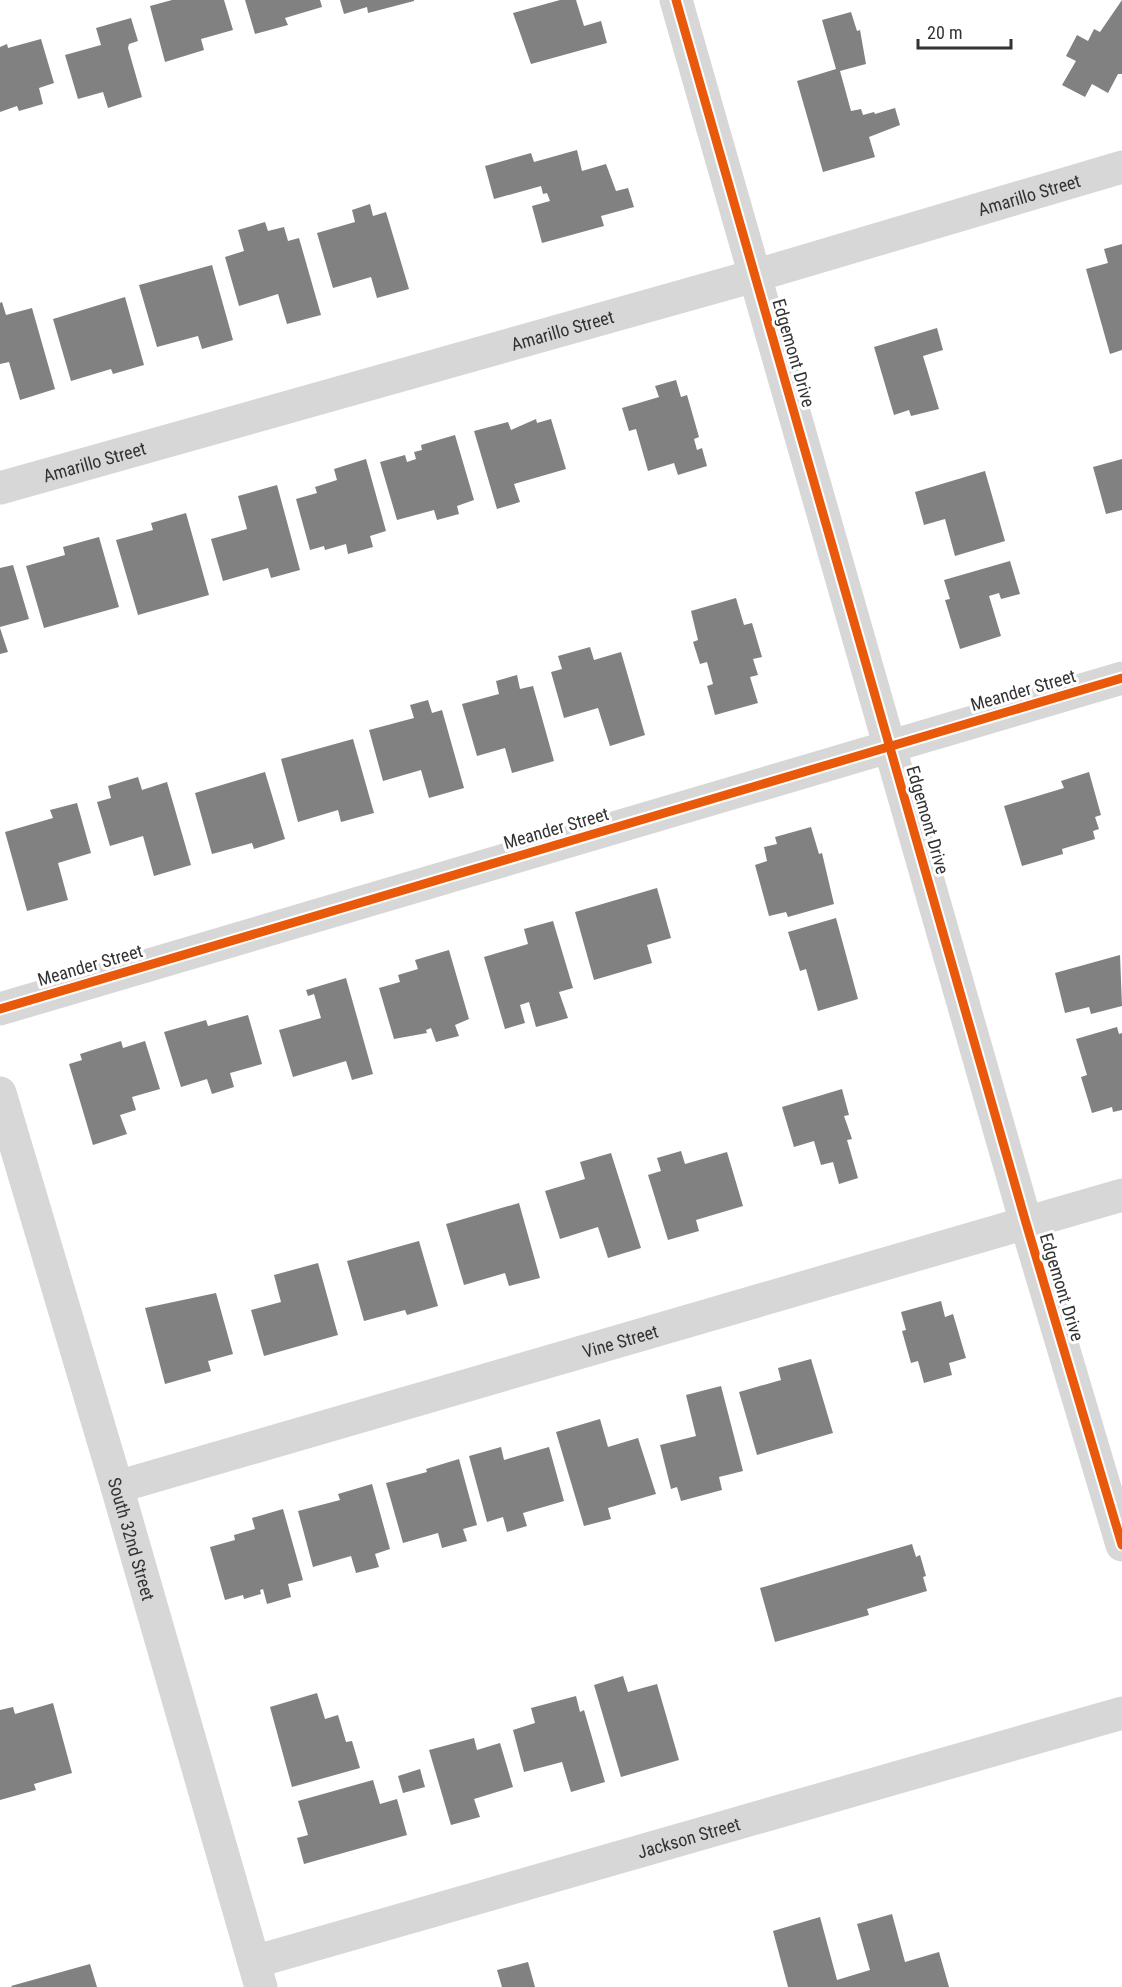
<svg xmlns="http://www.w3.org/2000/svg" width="1122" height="1987" viewBox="0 0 1122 1987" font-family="'Roboto Condensed',sans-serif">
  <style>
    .building { fill: #818181 }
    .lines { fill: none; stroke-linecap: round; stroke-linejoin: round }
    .minor { stroke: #d7d7d7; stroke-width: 33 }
    .cycleway-casing { stroke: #fff; stroke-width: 13 }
    .cycleway { stroke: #e8590c; stroke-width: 9 }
    .labels { text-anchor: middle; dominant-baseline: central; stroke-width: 6; stroke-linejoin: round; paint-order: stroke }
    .street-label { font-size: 18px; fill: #333; stroke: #fff }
  </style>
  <rect width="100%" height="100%" fill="#fff"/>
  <g class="building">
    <path d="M172,0H224L233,30L201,39L204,50L165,62L150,6Z"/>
    <path d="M245,0H320L322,7L285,18L288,25L255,34Z"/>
    <path d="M340,0H414V1L368,13L367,7L344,14Z"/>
    <path d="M560,0H576L584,26L601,21L607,43L531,64L513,13Z"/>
    <path d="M1122,0V74H1118L1108,93L1092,84L1085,97L1062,85L1076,61L1066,56L1077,35L1088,41L1094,29L1100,32Z"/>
    <path d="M851,12L857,31L860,30L866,64L840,71L851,111L861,109L863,115L874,112L875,114L895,108L900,125L869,137L875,157L823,172L797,81L836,69L822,20Z"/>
    <path d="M131,18L138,41L129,44L128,48L142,97L108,108L103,92L78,99L65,55L101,45L96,28Z"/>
    <path d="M41,39L54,83L39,88L43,104L19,111L17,106L0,112V47L7,44L8,48Z"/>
    <path d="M577,150L582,171L606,164L616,191L628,188L634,207L601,216L604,226L542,243L532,206L550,201L547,193L543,194L541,186L494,199L485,166L531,153L534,162Z"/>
    <path d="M370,204L373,216L386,212L409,289L377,298L371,277L333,288L317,233L355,222L352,210Z"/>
    <path d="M265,222L268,231L284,227L288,241L299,238L321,315L287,324L278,294L239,306L225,257L244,251L238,230Z"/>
    <path d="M1122,244V350L1110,354L1086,269L1108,263L1104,249Z"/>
    <path d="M212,265L233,340L202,349L198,336L157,347L139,285Z"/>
    <path d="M125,297L144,365L113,374L111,369L71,381L53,319Z"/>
    <path d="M2,302L6,315L32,308L55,389L20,400L9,362L0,364V303Z"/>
    <path d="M937,328L943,350L923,356L939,409L911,416L909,410L894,415L874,347Z"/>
    <path d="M676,380L681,397L687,395L699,437L694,439L697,450L702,448L707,466L678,475L674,463L648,471L636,429L629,431L622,408L659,397L655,386Z"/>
    <path d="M536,419L537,423L551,419L566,469L514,484L520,502L497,509L474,431L508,422L511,430Z"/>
    <path d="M455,435L474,500L457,506L459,514L437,520L434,510L397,520L380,462L405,455L407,462L416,459L414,452L422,450L421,445Z"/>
    <path d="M366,459L386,531L370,536L373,547L348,554L346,544L325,550L324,546L310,550L296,499L317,493L315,487L337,480L334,469Z"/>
    <path d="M1122,459V510L1106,514L1093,467Z"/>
    <path d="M985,471L1005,541L955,556L945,519L924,525L915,492Z"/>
    <path d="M277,485L300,570L271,578L268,568L223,581L211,539L247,529L238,496Z"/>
    <path d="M186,513L209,595L138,615L116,540L153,530L151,523Z"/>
    <path d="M99,537L119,607L44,628L26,566L65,555L63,547Z"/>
    <path d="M1010,561L1020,594L1001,599L999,593L989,596L1001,636L960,649L945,600L950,599L944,580Z"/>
    <path d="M13,565L29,619L0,627V568Z"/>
    <path d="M736,598L744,625L752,623L762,657L753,659L758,675L750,677L758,703L715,715L707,686L713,684L707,662L700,664L693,642L698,640L691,611Z"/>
    <path d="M0,628L8,652L0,654Z"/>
    <path d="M590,647L594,660L621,652L645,735L610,746L598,708L564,718L551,672L562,669L558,656Z"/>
    <path d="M517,675L520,689L533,686L554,761L512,773L505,748L477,756L462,704L499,694L496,681Z"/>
    <path d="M428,700L432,713L442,710L464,788L429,798L421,770L383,781L369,730L414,718L410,705Z"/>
    <path d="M353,739L374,813L341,822L338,810L298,822L281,759Z"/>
    <path d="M265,772L285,839L254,849L252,843L212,854L195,793Z"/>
    <path d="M1089,772L1101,815L1095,817L1099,829L1093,831L1095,839L1062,849L1063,854L1022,866L1004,806L1064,788L1061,781Z"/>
    <path d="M138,777L142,790L167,782L191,865L154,876L143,836L110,846L97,802L111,798L108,786Z"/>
    <path d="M77,803L91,853L58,863L68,900L27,911L5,832L53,818L50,810Z"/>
    <path d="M811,827L819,854L822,853L834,904L788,917L786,912L769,916L755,865L767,861L764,847L777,844L775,837Z"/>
    <path d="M657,888L671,938L647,945L652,963L594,980L575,912Z"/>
    <path d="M836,918L858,999L818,1011L806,969L800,971L788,932Z"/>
    <path d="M553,921L573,988L559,992L568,1018L536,1027L529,1002L520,1005L525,1023L505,1029L484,957L528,944L524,929Z"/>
    <path d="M449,950L469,1019L455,1025L459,1036L436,1042L431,1028L426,1030L427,1033L394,1039L379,988L400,982L398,975L418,969L415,960Z"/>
    <path d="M1120,955L1122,1006L1091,1014L1089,1007L1065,1013L1055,973Z"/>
    <path d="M346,978L373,1074L352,1080L346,1061L293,1077L279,1030L321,1018L314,994L308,996L306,990Z"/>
    <path d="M248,1015L262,1064L230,1073L234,1087L212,1094L207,1079L181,1087L164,1032L206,1020L208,1026Z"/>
    <path d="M1117,1027L1119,1034L1122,1033V1110L1113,1112L1112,1107L1092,1113L1081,1077L1087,1075L1076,1039Z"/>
    <path d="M121,1041L123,1048L145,1041L160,1089L132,1097L136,1110L120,1115L127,1134L93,1145L69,1064L82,1060L80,1054Z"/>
    <path d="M842,1089L849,1115L844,1116L852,1139L847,1140L858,1178L839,1184L833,1162L821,1165L814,1141L794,1147L782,1107Z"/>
    <path d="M681,1151L685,1164L727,1152L743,1206L696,1220L699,1231L668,1240L648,1175L661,1171L657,1158Z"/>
    <path d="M611,1153L641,1248L608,1258L598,1227L560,1239L545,1191L585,1179L580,1162Z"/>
    <path d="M519,1203L540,1278L509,1286L505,1273L464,1285L446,1224Z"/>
    <path d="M419,1241L438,1306L407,1315L405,1310L364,1321L347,1261Z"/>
    <path d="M318,1263L338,1335L264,1356L251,1310L281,1302L274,1275Z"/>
    <path d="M216,1293L233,1354L208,1361L211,1371L165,1384L145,1308Z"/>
    <path d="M941,1301L945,1317L953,1314L966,1358L949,1363L952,1375L924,1383L918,1361L911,1363L902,1331L906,1330L901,1312Z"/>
    <path d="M811,1359L833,1433L757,1455L739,1392L781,1380L778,1368Z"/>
    <path d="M721,1386L743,1471L719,1477L722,1490L681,1501L677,1487L671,1489L660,1445L696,1436L686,1395Z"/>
    <path d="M600,1419L608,1447L638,1438L656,1494L608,1508L611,1519L584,1526L556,1432Z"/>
    <path d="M501,1447L504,1460L549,1447L564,1501L523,1513L527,1526L507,1532L503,1517L487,1522L469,1456Z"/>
    <path d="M459,1459L477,1525L463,1529L467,1541L442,1548L438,1533L403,1543L386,1483L427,1472L426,1469Z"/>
    <path d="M372,1484L390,1549L375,1554L379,1567L356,1573L351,1556L313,1567L298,1511L340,1500L338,1494Z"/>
    <path d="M283,1509L303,1580L288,1584L291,1597L267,1604L263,1589L260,1590L261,1594L244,1599L243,1595L225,1600L210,1547L235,1540L234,1535L255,1529L252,1518Z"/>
    <path d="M912,1544L916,1557L920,1555L926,1576L923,1577L927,1591L867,1609L869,1615L775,1642L760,1588Z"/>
    <path d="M623,1676L628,1692L657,1684L679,1760L621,1777L594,1685Z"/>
    <path d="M317,1693L325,1719L338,1715L346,1742L352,1741L360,1768L292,1787L270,1707Z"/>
    <path d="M576,1696L580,1712L584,1710L605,1782L571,1792L562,1762L524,1772L513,1730L535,1723L531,1708Z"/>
    <path d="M53,1703L72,1773L34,1784L36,1790L0,1800V1710L13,1707L15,1714Z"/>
    <path d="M474,1738L477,1750L500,1743L513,1787L474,1799L480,1817L451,1825L429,1750Z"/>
    <path d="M420,1769L425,1787L403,1793L398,1776Z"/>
    <path d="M373,1780L380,1804L397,1799L407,1835L304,1864L297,1838L308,1835L298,1801Z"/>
    <path d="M892,1914L905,1962L939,1952L949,1987H788L773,1931L820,1917L837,1980L870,1970L857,1924Z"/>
    <path d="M528,1962L535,1987H502L497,1970Z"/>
    <path d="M90,1964L97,1987H12L11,1986Z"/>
  </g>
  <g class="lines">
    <g class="minor">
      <path d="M676,0L1026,1223L1122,1545"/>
      <path id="s1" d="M0,488L754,276L1122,167"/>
      <path d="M0,1009L1122,678"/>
      <path id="s2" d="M0,1093L117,1487L261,1987"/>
      <path id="s3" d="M117,1487L1122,1195"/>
      <path id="s4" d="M254,1962L1122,1713"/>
    </g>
    <g class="cycleway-casing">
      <g id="cycleway">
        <path d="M676,0L1026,1223L1122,1545"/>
        <path d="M0,1009L1122,678"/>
      </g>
    </g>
    <use href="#cycleway" class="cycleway"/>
  </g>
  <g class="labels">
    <g class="street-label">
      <text stroke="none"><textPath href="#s1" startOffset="1070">Amarillo Street</textPath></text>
      <text stroke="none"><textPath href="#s1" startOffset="584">Amarillo Street</textPath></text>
      <text transform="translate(794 353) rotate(74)">Edgemont Drive</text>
      <text stroke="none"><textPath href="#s1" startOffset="98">Amarillo Street</textPath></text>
      <text transform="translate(1023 690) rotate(-16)">Meander Street</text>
      <text transform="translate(928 820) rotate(74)">Edgemont Drive</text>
      <text transform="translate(556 828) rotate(-16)">Meander Street</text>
      <text transform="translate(90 965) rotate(-16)">Meander Street</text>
      <text transform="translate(1062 1287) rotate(73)">Edgemont Drive</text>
      <text stroke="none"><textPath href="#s3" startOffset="524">Vine Street</textPath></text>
      <text stroke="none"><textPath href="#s2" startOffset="465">South 32nd Street</textPath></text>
      <text stroke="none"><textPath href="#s4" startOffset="452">Jackson Street</textPath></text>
    </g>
  </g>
  <path d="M918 39v9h93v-9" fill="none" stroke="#333333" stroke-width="3"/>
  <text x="927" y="39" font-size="18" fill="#333333" stroke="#ffffff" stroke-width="4.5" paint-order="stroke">20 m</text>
</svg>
